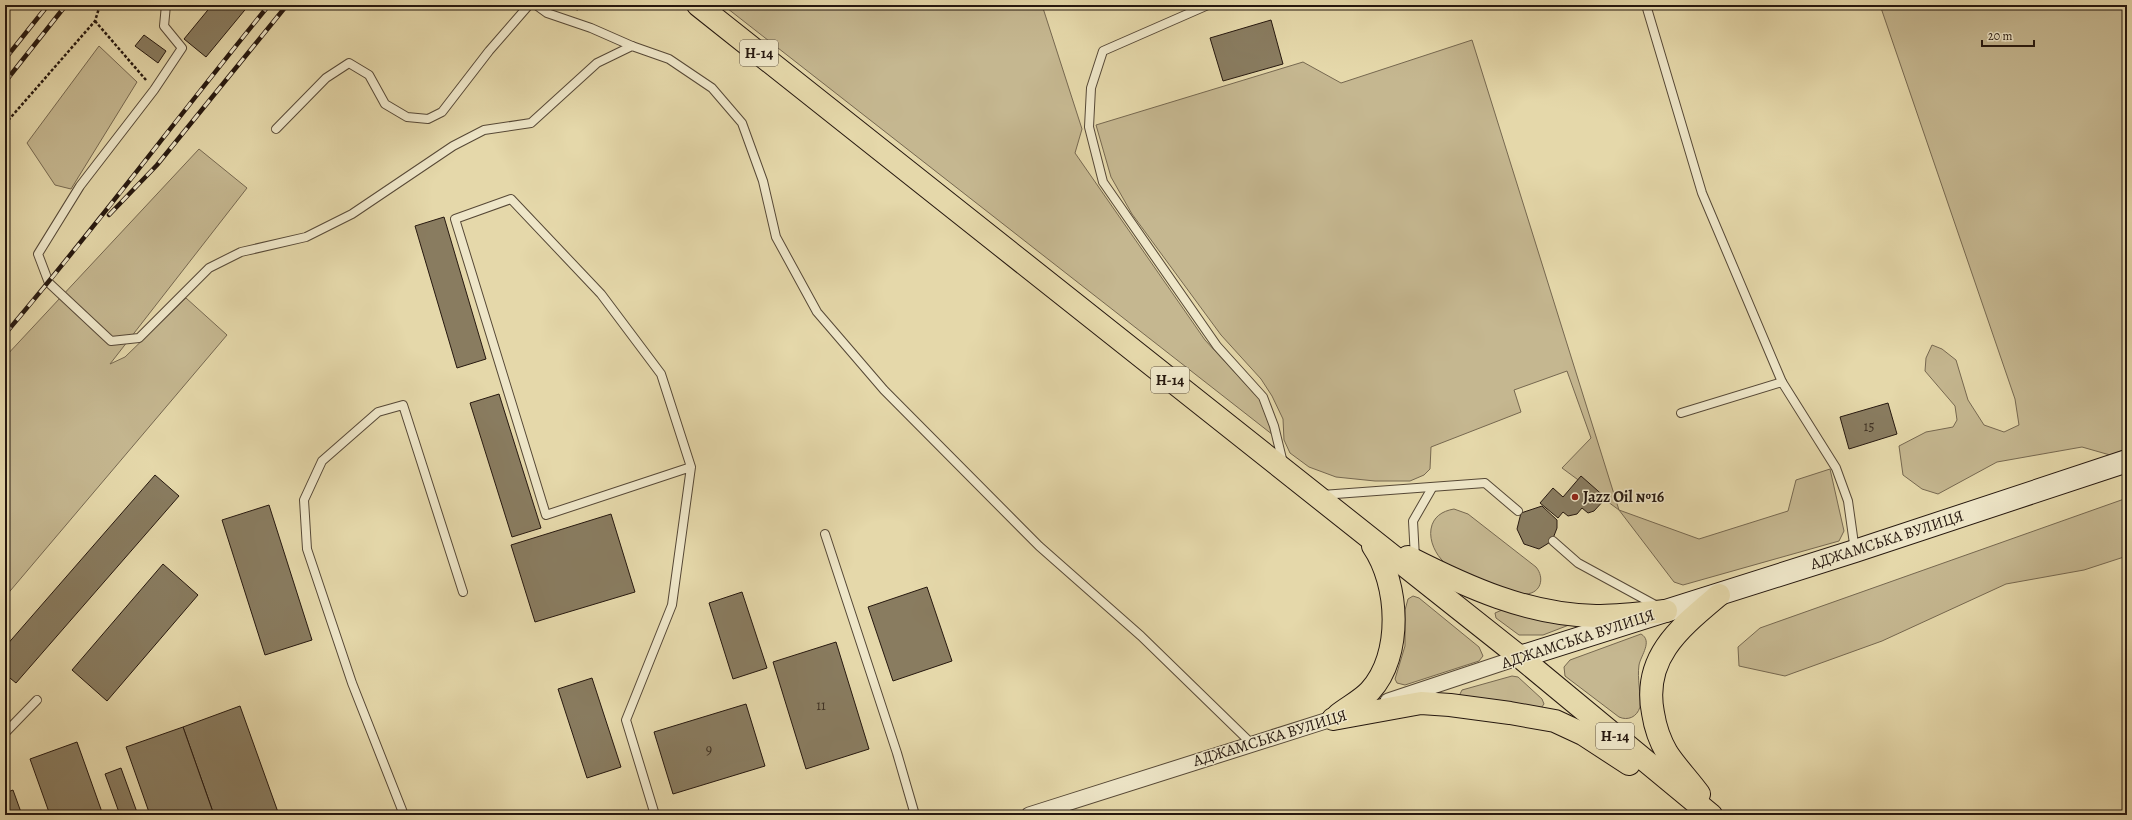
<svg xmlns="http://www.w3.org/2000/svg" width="2132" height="820" viewBox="0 0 2132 820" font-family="Alegreya,serif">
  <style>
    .green { fill: #c5b790; stroke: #766850 }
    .building { fill: #897c60; stroke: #26180f }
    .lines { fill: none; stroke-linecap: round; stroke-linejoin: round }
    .lane-casing { stroke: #564836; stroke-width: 10 }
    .street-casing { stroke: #564836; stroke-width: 17 }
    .secondary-casing { stroke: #26180f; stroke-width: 24 }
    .primary-casing { stroke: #26180f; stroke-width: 24 }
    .path { stroke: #26180f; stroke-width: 2.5; stroke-dasharray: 3 2; stroke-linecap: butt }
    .lane { stroke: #eee6c8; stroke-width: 8 }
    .street { stroke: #eee6c8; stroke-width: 15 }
    .secondary { stroke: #eee6c8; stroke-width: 22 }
    .primary { stroke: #e5d8aa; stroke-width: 22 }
    .rail-casing { stroke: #26180f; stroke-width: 4.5 }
    .rail { stroke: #eee6c8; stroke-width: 3; stroke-dasharray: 9; stroke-linecap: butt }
    .poi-dot { fill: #8f2418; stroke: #eee6c8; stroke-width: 1.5 }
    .labels { text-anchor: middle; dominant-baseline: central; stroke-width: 3; stroke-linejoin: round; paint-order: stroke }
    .number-label { font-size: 14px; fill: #3f3123 }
    .shield { fill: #eee6c8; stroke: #625646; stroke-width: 1 }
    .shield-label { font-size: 15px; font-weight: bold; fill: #26180f }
    .poi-label { font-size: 16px; font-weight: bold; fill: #26180f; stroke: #eee6c8; text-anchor: start }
    .street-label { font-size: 16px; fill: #26180f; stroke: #eee6c8 }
  </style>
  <rect width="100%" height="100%" fill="#e5d8aa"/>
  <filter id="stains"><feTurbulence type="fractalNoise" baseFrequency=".005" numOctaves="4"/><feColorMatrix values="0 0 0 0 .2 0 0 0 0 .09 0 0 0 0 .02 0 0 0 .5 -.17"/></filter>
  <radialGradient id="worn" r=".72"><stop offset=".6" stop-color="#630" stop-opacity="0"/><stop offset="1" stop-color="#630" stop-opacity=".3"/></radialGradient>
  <g class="green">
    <path d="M723,5H1042L1082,129L1075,153L1205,340L1260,400L1273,435Z"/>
    <path d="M1880,5H2127V449L2110,455L2082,447L1997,462L1938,494L1922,489L1903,475L1899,446L1926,432L1953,427L1957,420L1955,406L1925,371L1926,358L1932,345L1942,349L1956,360L1968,400L1984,425L2004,432L2019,425L2015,399Z"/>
    <path d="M1472,40L1619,510L1699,539L1788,511L1796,480L1830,469L1844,531L1839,541L1683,585L1674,582L1619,510L1562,468L1591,438L1567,371L1514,390L1521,412L1431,447L1430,469L1424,475L1410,481H1375L1336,477L1309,467L1290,453L1284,440L1283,419L1272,396L1261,379L1221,335L1132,214L1111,177L1096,125L1303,62L1341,83Z"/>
    <path d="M99,46L137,82L71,189L55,185L27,143Z"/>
    <path d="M199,149L247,188L110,364L125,357L186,298L227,335L5,597V357Z"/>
    <path d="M2127,498V556L2084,570L2006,584L1882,641L1785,676L1739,666L1738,647L1760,628Z"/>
    <path d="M1454,509L1468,514L1536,567C1545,578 1541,593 1526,594C1512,594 1456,572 1444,562C1436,555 1429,541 1431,529C1433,517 1442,511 1454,509Z"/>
    <path d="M1413,596L1419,598L1479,647L1483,656L1479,661L1405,685L1397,683L1395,679L1405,646V610L1408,599Z"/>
    <path d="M1502,610L1568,624L1569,625L1543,635H1519L1496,618L1495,613Z"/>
    <path d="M1641,634C1653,641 1641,655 1639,665C1637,679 1641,693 1640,707C1637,717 1628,721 1619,717L1565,676L1564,667L1570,660Z"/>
    <path d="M1512,676L1518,677L1542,699L1544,704L1541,708L1459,696L1462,690Z"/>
  </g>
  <g class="building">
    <path d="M212,5H249L206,57L184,39Z"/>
    <path d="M1271,20L1283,64L1223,81L1210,38Z"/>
    <path d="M144,35L166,51L158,63L135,46Z"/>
    <path d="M444,217L486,359L457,368L415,226Z"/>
    <path d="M499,394L541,528L512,537L470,403Z"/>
    <path d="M1888,403L1897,434L1849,449L1840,417Z"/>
    <path d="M155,475L179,496L16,683L5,674V647Z"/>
    <path d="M1581,476L1606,498L1594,511L1588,513L1582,508L1577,514L1568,516L1563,512L1558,518L1540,503L1553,488L1563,497Z"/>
    <path d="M269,505L312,640L265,655L222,520Z"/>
    <path d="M1542,506L1557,520V528L1552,541L1539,549L1524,544L1517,529L1521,513Z"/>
    <path d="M611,514L635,592L535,622L511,545Z"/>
    <path d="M163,564L198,595L107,701L72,670Z"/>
    <path d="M927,587L952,661L893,681L868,607Z"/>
    <path d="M742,592L767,668L733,679L709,603Z"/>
    <path d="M836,642L869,749L806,769L773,662Z"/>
    <path d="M592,678L621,767L587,778L558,689Z"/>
    <path d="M746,704L765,766L673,794L654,732Z"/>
    <path d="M240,706L279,815H214L183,727Z"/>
    <path d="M183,727L214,815H150L126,747Z"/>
    <path d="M77,742L103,815H50L30,759Z"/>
    <path d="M121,768L138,815H120L105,774Z"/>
    <path d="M13,790L22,815H5V793Z"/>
  </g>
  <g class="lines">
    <g class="lane-casing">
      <g id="lane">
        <path d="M166,5L164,26L182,48L154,90L80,186L38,254L49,283L111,341L139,338L209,268L241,252L306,237L352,214L453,146L484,130L531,123L597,63L632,46L669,59L712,88L742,123L763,181L776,237L817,312L884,390L1039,546L1141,636L1252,744"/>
        <path d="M536,5L547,13L591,28L632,46"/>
        <path d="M1208,5L1103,51L1091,88L1089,127L1103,182L1217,346L1263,397L1274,426L1283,463"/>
        <path d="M1646,5L1702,193L1782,382"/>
        <path d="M276,129L326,78L349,63L369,75L385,104L407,117L428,119L442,112L489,51L529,5"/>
        <path d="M1681,413L1782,382L1836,468L1848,501L1855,551"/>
        <path d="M1322,495L1485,483L1518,511"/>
        <path d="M825,534L897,753L915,815"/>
        <path d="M1553,541L1578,563L1657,606"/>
        <path d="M1415,558L1413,521L1432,488"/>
        <path d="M5,733L37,700"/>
        <path d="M404,815L352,683L307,549L304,500L322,461L378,412L403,405L463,592"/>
        <path d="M655,815L626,720L672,605L691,467L661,374L601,294L511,199L455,219L546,515L691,467"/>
      </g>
    </g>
    <g class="street-casing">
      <g id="street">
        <path d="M1388,701L1520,657"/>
        <path d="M1029,815L1341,716"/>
      </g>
    </g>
    <g class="secondary-casing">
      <path id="secondary" d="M1520,657L1855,551L2127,461"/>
    </g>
    <g class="primary-casing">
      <g id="primary">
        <path d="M698,5L1520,657L1711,815"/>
        <path d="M1408,557C1467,587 1528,615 1596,616C1619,616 1642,613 1666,611"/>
        <path d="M1338,715C1348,707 1362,700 1370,691C1403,655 1399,584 1373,546"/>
        <path d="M1333,719L1421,703L1450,705L1510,713L1555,721L1583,734L1629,764"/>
        <path d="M1699,794C1689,780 1676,767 1667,753C1660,741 1655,726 1653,713C1642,657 1681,627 1719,595"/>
      </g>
    </g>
    <g class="path">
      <path d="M574,5L578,10"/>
      <path d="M95,21L146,80"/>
      <path d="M5,124L95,21L100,5"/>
    </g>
    <use href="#lane" class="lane"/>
    <use href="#street" class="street"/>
    <use href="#secondary" class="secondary"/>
    <use href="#primary" class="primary"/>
    <g class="rail-casing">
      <g id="rail">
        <path d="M5,59L48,5"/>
        <path d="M5,82L66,5"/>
        <path d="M109,215L157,165L287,5"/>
        <path d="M5,334C96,227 180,114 269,5"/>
      </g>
    </g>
    <use href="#rail" class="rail"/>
  </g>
  <circle class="poi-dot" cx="1575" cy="497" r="4"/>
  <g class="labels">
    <g class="number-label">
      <text x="1869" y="426">15</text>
      <text x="821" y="705">11</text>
      <text x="709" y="749">9</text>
    </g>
    <g class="shield">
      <rect x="740" y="40" width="38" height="26" rx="3"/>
      <rect x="1151" y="367" width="38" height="26" rx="3"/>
      <rect x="1596" y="723" width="38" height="26" rx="3"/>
    </g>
    <g class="shield-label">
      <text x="759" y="53">Н-14</text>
      <text x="1170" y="380">Н-14</text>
      <text x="1615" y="736">Н-14</text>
    </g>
    <g class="poi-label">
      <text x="1583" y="497">Jazz Oil №16</text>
    </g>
    <g class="street-label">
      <text transform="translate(1887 540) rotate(-18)">АДЖАМСЬКА ВУЛИЦЯ</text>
      <text transform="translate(1578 639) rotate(-18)">АДЖАМСЬКА ВУЛИЦЯ</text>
      <text transform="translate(1270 738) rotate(-17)">АДЖАМСЬКА ВУЛИЦЯ</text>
    </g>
  </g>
  <rect width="2132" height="820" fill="none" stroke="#e5d8aa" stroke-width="20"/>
  <rect x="6" y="6" width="2120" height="808" fill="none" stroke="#26180f" stroke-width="2"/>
  <rect x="10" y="10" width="2112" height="800" fill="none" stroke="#26180f"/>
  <path d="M1982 40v6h52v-6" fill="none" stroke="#26180f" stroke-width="2"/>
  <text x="1988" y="40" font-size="12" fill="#26180f" stroke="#eee6c8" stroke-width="3" paint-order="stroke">20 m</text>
  <rect width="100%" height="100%" filter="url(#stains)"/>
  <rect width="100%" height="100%" fill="url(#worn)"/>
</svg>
